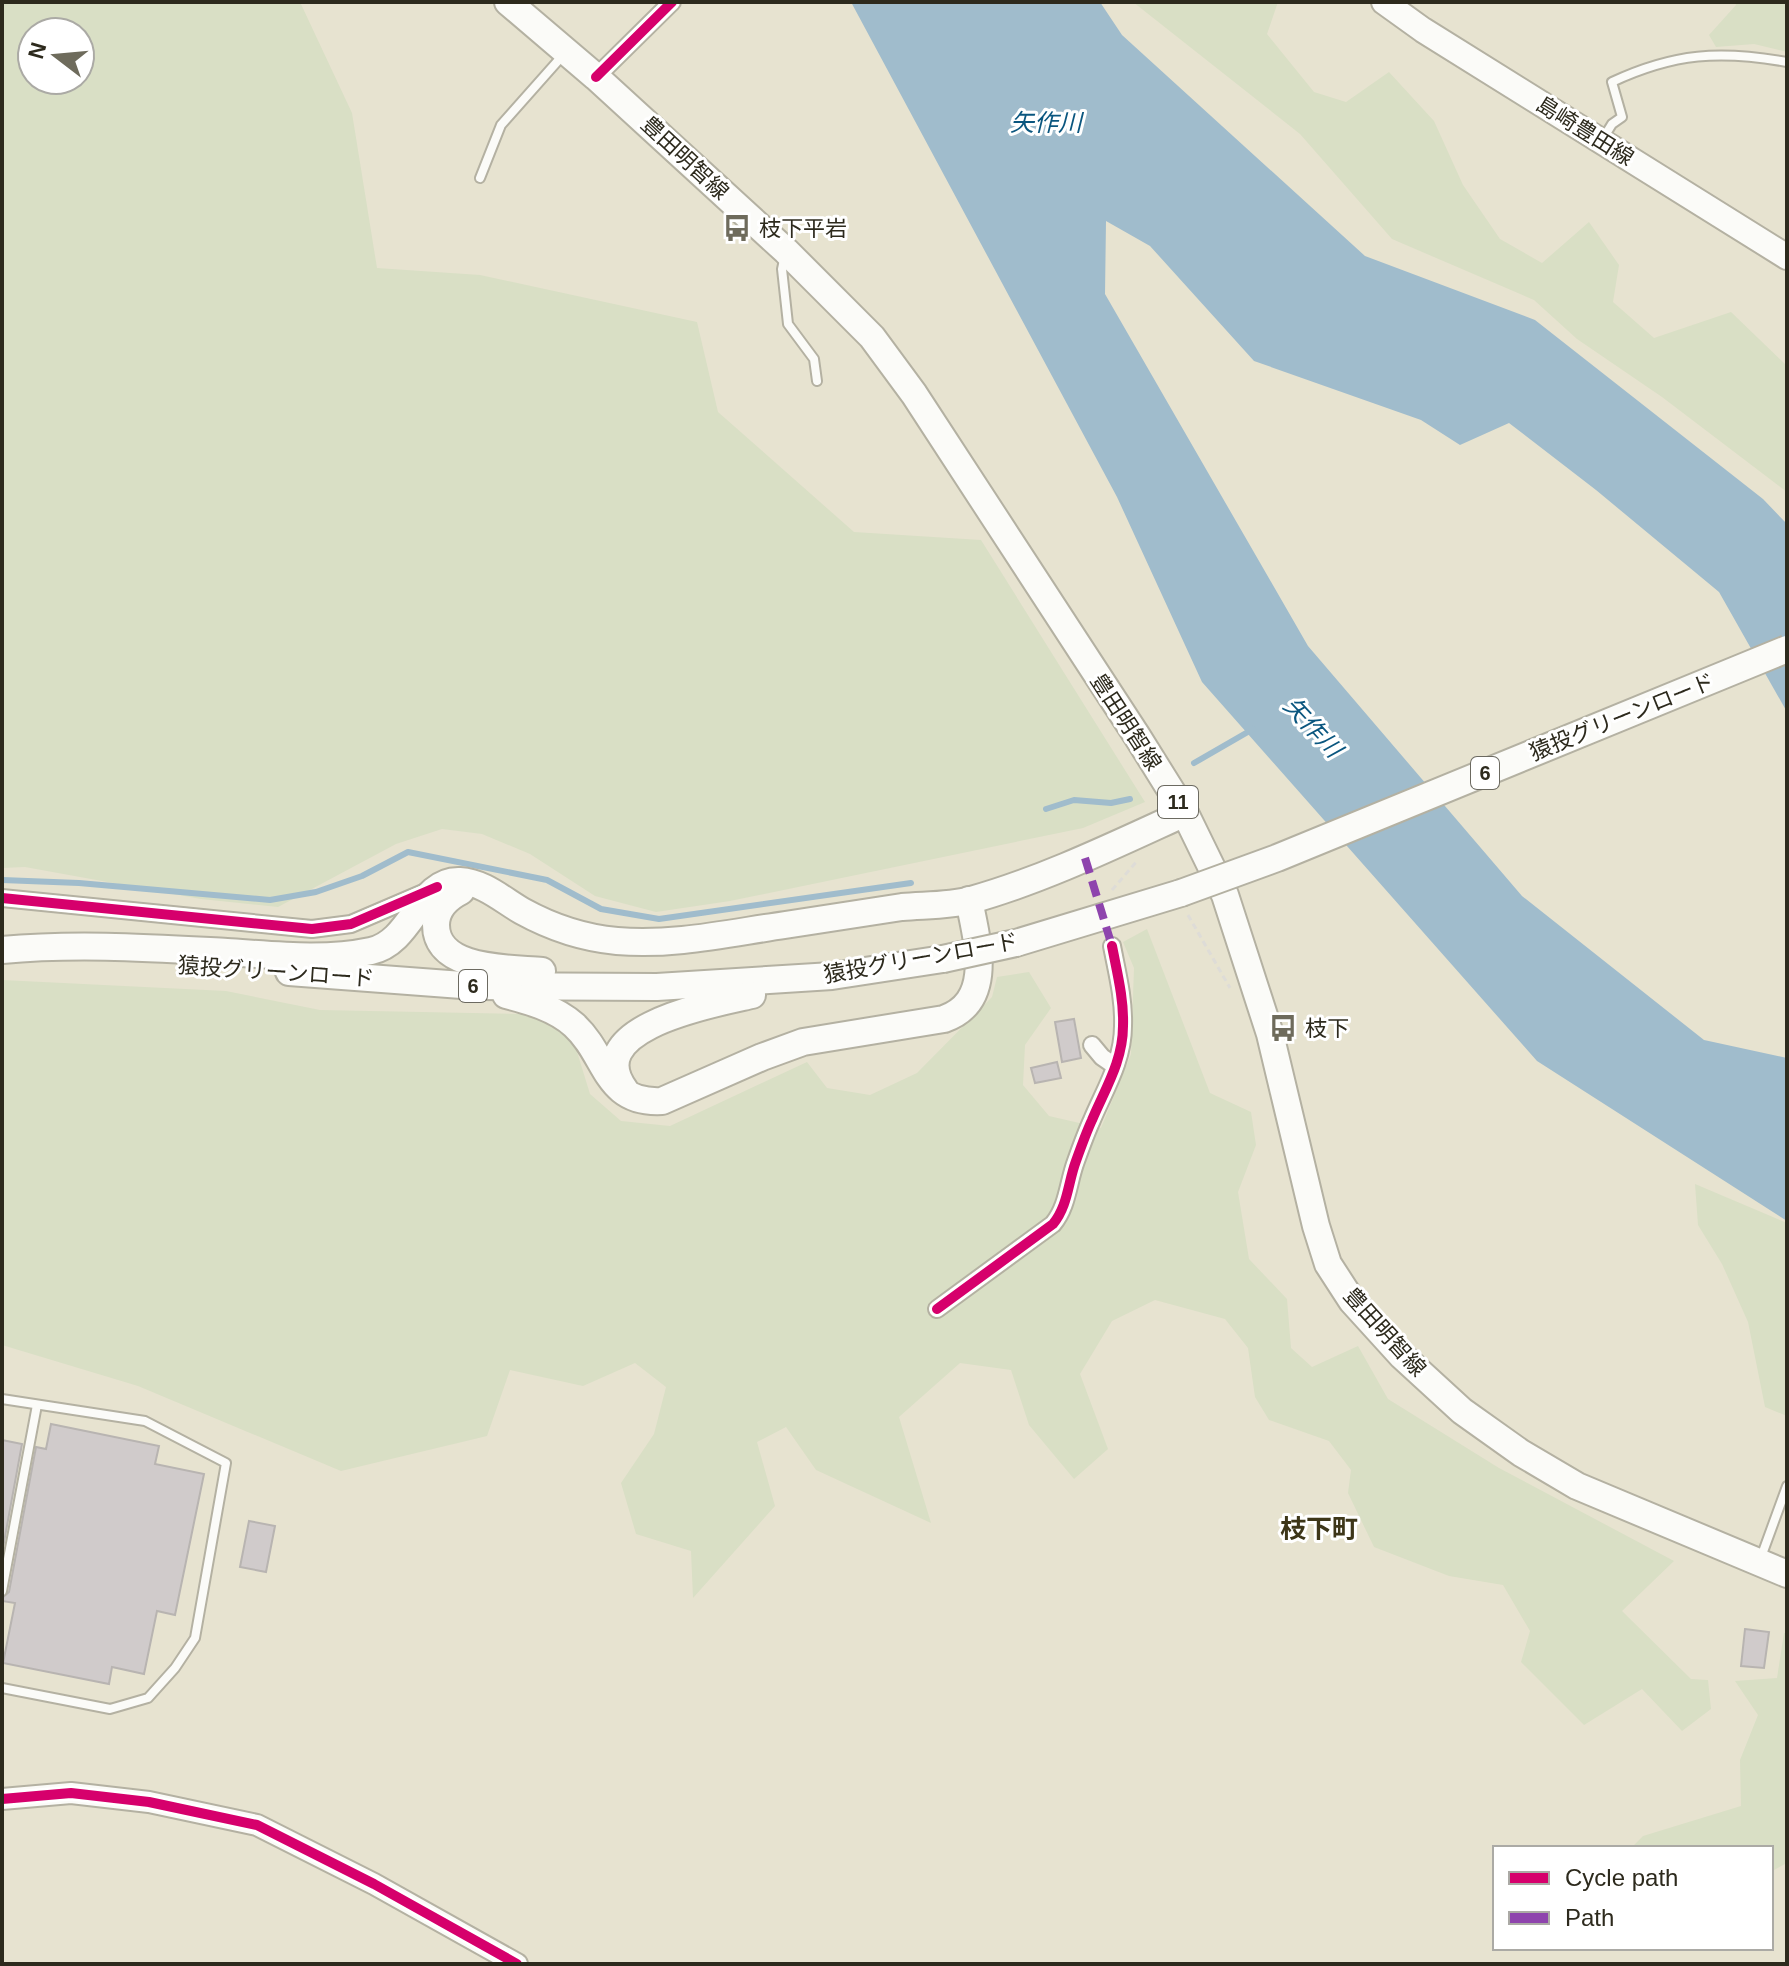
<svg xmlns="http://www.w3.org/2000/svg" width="1789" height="1966" viewBox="0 0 1789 1966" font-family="Arial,'Noto Sans JP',sans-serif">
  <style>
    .green { fill: #d9dfc5; fill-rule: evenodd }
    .water { fill: #a0bccc }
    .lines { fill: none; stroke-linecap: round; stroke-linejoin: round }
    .stream { stroke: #a0bccc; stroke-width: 6 }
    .building { fill: #d0cbcb; stroke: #b8b4b1; stroke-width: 2 }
    .service-casing { stroke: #b4b1a2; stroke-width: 12 }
    .minor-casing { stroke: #b4b1a2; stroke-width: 20 }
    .tertiary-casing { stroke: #b4b1a2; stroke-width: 24 }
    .secondary-casing { stroke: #b4b1a2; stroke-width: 28 }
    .primary-casing { stroke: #b4b1a2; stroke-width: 30 }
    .path { stroke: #dedcd7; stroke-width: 3; stroke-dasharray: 6 4; stroke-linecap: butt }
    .service { stroke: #fbfbf8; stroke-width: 8 }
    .minor { stroke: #fbfbf8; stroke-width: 16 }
    .tertiary { stroke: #fbfbf8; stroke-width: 20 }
    .secondary { stroke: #fbfbf8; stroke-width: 24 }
    .primary { stroke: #fbfbf8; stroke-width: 26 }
    .primary-bridge-casing { stroke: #b4b1a2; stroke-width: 30; stroke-linecap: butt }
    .primary-bridge { stroke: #fbfbf8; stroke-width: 26 }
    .quiet { stroke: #8e44ad; stroke-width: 8; stroke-dasharray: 16 8; stroke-linecap: butt }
    .cycleway-casing { stroke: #fff; stroke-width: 15 }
    .cycleway { stroke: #d6006c; stroke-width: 10 }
    .labels { text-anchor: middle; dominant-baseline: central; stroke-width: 6; stroke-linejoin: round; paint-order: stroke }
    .shield { fill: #fff; stroke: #6c6a61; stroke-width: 2 }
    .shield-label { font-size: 20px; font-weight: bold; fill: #2d2a1d }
    .street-label { font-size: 22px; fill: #2d2a1d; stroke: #fff }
    .poi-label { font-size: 22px; fill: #2d2a1d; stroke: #fff; text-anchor: start }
    .water-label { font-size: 24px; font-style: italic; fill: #0a567f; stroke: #fff }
    .quarter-label { font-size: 26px; font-weight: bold; fill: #3d3619; stroke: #fff }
  </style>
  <rect width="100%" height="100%" fill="#e7e3d0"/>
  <g class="green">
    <path d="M2,2H300L352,113L377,268L480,275L697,322L718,412L854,532L981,540L1145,802L1083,828L730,901L656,912L595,896L530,854L482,834L442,829L396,844L278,907L201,899L25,867L2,868ZM80,32V80H32V32Z"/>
    <path d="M1133,2H1278L1267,34L1314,92L1346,102L1389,72L1434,121L1463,185L1500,239L1542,263L1589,222L1619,265L1613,302L1654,338L1731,312L1787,366V492L1662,397L1577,339L1534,300L1392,239L1300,134Z"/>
    <path d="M1735,2H1787V52L1754,44L1716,47L1709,35L1736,5Z"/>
    <path d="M1147,929L1210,1093L1251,1112L1256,1145L1238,1192L1249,1259L1287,1299L1291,1348L1312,1367L1358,1346L1388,1399L1499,1468L1674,1561L1622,1611L1691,1679L1708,1680L1711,1709L1682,1731L1642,1689L1584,1725L1521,1662L1530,1631L1503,1585L1449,1576L1374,1547L1348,1493L1351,1470L1329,1441L1269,1420L1255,1397L1248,1348L1225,1319L1155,1300L1112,1321L1080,1374L1108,1449L1074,1479L1029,1425L1011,1370L960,1363L899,1417L931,1523L816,1470L786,1427L757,1442L775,1506L693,1598L691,1551L636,1534L621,1483L654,1434L666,1387L635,1363L583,1386L510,1370L487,1436L341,1471L138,1386L2,1345V980L226,991L320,1010L519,1014L549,1020L574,1042L590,1094L621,1121L670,1126L807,1062L827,1088L870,1095L917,1073L992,997L997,977L1029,972L1051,1008L1025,1045L1023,1085L1049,1116L1101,1128L1131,1054L1134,968L1123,942Z"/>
    <path d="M1695,1184L1787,1223V1416L1765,1407L1748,1322L1722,1264L1698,1225Z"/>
    <path d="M1784,1633H1787V1863L1774,1870L1771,1868V1848H1631L1643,1836L1741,1806L1740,1760L1758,1715L1735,1681L1777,1678Z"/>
  </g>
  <path class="water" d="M851,2H1100L1122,35L1365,256L1535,320L1763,499L1787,524V712L1719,592L1596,490L1509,423L1460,445L1421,420L1254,361L1150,246L1106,221L1105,294L1308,646L1522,896L1704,1040L1787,1058V1221L1537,1061L1202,682L1117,497Z"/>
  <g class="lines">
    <g class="stream">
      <path d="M1194,763L1253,729"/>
      <path d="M1046,809L1074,800L1111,803L1130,799"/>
      <path d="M2,880L79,883L270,900L316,892L362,876L408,852L547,880L601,909L659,919L911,883"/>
    </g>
  </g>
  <g class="building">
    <path d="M1074,1019L1081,1058L1062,1062L1055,1022Z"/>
    <path d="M1057,1062L1061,1078L1035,1083L1031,1068Z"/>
    <path d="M51,1424L159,1446L155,1464L204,1474L175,1615L157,1611L144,1674L112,1667L109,1684L3,1663L15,1603L2,1601V1598L9,1592L36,1447L46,1449Z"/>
    <path d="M2,1440L22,1444L2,1553Z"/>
    <path d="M249,1521L275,1526L266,1572L240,1567Z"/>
    <path d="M1745,1629L1769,1632L1764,1668L1741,1666Z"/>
  </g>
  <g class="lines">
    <g class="service-casing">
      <g id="service">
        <path d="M1604,137L1612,124L1622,117L1612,82C1674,53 1720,50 1787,62"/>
        <path d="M480,178L501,125L564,54"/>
        <path d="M785,255L782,269L788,324L814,359L817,381"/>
        <path d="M2,1399L145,1421L226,1463L195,1638L175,1668L148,1698L110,1709L2,1688"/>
        <path d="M1760,1560L1787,1486"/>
        <path d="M2,1591L37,1405"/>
      </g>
    </g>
    <g class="minor-casing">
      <g id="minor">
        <path d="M596,77L672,2"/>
        <path d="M2,898L312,929L351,924L428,891"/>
        <path d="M1092,1045L1102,1057L1115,1066"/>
        <path d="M937,1309L1053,1224C1068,1206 1068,1182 1076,1161C1081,1147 1086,1133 1092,1120C1105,1089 1123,1061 1123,1026C1124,999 1117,972 1112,946"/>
      </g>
    </g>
    <g class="tertiary-casing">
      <path id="tertiary" d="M2,1799L71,1793L149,1802L257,1825L374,1884L517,1964"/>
    </g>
    <g class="secondary-casing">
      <path id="secondary" d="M1384,2L1423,30L1787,257"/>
    </g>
    <g class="primary-casing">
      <g id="primary">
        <path d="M508,2L596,77L786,251L872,337L914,394L1137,736L1185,813L1225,895L1270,1034L1316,1226L1328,1264L1352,1301L1402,1356L1462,1411L1521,1453L1577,1486L1787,1574"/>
        <path d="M461,891C447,898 436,908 436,925C436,971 510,968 542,971"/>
        <path d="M1016,943L1181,893"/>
        <path d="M2,950C77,943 152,948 227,952C274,955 324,961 371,951C413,942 419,879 460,881C483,882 503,900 522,911C551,927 584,938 617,941C673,946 729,933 785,925C824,919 863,913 902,907C924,905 949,906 971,900C1043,880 1117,844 1185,813"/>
        <path d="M289,972L475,986L657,987L832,976L943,959"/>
        <path d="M506,995C529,1001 555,1008 574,1025C608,1056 604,1104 662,1101L762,1057L803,1042L944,1019C995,1001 977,941 969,900"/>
        <path d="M625,1090C578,1027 717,1003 752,995"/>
      </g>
    </g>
    <g class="path">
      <path d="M1112,890L1138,860"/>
      <path d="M1188,915L1230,988"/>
    </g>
    <use href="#service" class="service"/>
    <use href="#minor" class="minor"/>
    <use href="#tertiary" class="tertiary"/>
    <use href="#secondary" class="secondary"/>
    <use href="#primary" class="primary"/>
    <g class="primary-bridge-casing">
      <g id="primary-bridge">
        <path d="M1181,893L1277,858L1787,649"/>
        <path d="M943,959L1016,943"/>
      </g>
    </g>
    <use href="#primary-bridge" class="primary-bridge"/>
    <path class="quiet" d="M1085,858L1112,946"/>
    <g class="cycleway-casing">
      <g id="cycleway">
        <path d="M596,77L672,2"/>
        <path d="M2,898L312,929L351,924L437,887"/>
        <path d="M937,1309L1053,1224C1068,1206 1068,1182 1076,1161C1081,1147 1086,1133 1092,1120C1105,1089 1123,1061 1123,1026C1124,999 1117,972 1112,946"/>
        <path d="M2,1799L71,1793L149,1802L257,1825L374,1884L517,1964"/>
      </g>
    </g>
    <use href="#cycleway" class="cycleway"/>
  </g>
  <defs>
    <g id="bus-bare" transform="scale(2.16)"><path d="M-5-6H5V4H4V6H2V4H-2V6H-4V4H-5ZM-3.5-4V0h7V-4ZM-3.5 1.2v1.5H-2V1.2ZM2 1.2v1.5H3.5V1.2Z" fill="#6e6b5c" stroke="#fff" stroke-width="2.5" paint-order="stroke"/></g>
  </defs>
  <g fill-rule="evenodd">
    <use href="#bus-bare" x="737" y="228"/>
    <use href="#bus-bare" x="1283" y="1028"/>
  </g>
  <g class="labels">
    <g class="shield">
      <rect x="1471" y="757" width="28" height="32" rx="6"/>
      <rect x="1158" y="786" width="40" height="32" rx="6"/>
      <rect x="459" y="970" width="28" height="32" rx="6"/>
    </g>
    <g class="shield-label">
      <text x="1485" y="773">6</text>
      <text x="1178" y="802">11</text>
      <text x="473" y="986">6</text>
    </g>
    <g class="street-label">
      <text transform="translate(1585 131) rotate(32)">島崎豊田線</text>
      <text transform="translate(685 158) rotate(43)">豊田明智線</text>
      <text transform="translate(1622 717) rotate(-22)">猿投グリーンロード</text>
      <text transform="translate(1126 722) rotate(57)">豊田明智線</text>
      <text transform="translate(921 958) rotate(-10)">猿投グリーンロード</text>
      <text transform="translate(276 972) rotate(4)">猿投グリーンロード</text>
      <text transform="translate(1385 1332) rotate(48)">豊田明智線</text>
    </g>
    <g class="poi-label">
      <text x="759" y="228">枝下平岩</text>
      <text x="1305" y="1028">枝下</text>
    </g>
    <g class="water-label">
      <text x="1046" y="122">矢作川</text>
      <text transform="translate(1313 727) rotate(47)">矢作川</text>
    </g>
    <g class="quarter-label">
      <text x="1319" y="1529">枝下町</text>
    </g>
  </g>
  <rect width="1789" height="1966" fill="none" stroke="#2d2a1d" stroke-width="8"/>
  <rect x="1493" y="1846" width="280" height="104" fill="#ffffff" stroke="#abaaa5" stroke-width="2"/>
  <rect x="1509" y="1872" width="40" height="12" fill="#d6006c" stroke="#abaaa5" stroke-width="2"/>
  <text x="1565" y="1886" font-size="24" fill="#2d2a1d">Cycle path</text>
  <rect x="1509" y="1912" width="40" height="12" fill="#8e44ad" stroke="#abaaa5" stroke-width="2"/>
  <text x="1565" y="1926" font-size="24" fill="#2d2a1d">Path</text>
  <g transform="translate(56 56) rotate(286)"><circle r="38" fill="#ffffff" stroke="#abaaa5" stroke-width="2"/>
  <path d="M0-6L14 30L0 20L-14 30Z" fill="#6e6b5c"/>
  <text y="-12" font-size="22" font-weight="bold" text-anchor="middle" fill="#2d2a1d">N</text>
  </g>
</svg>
